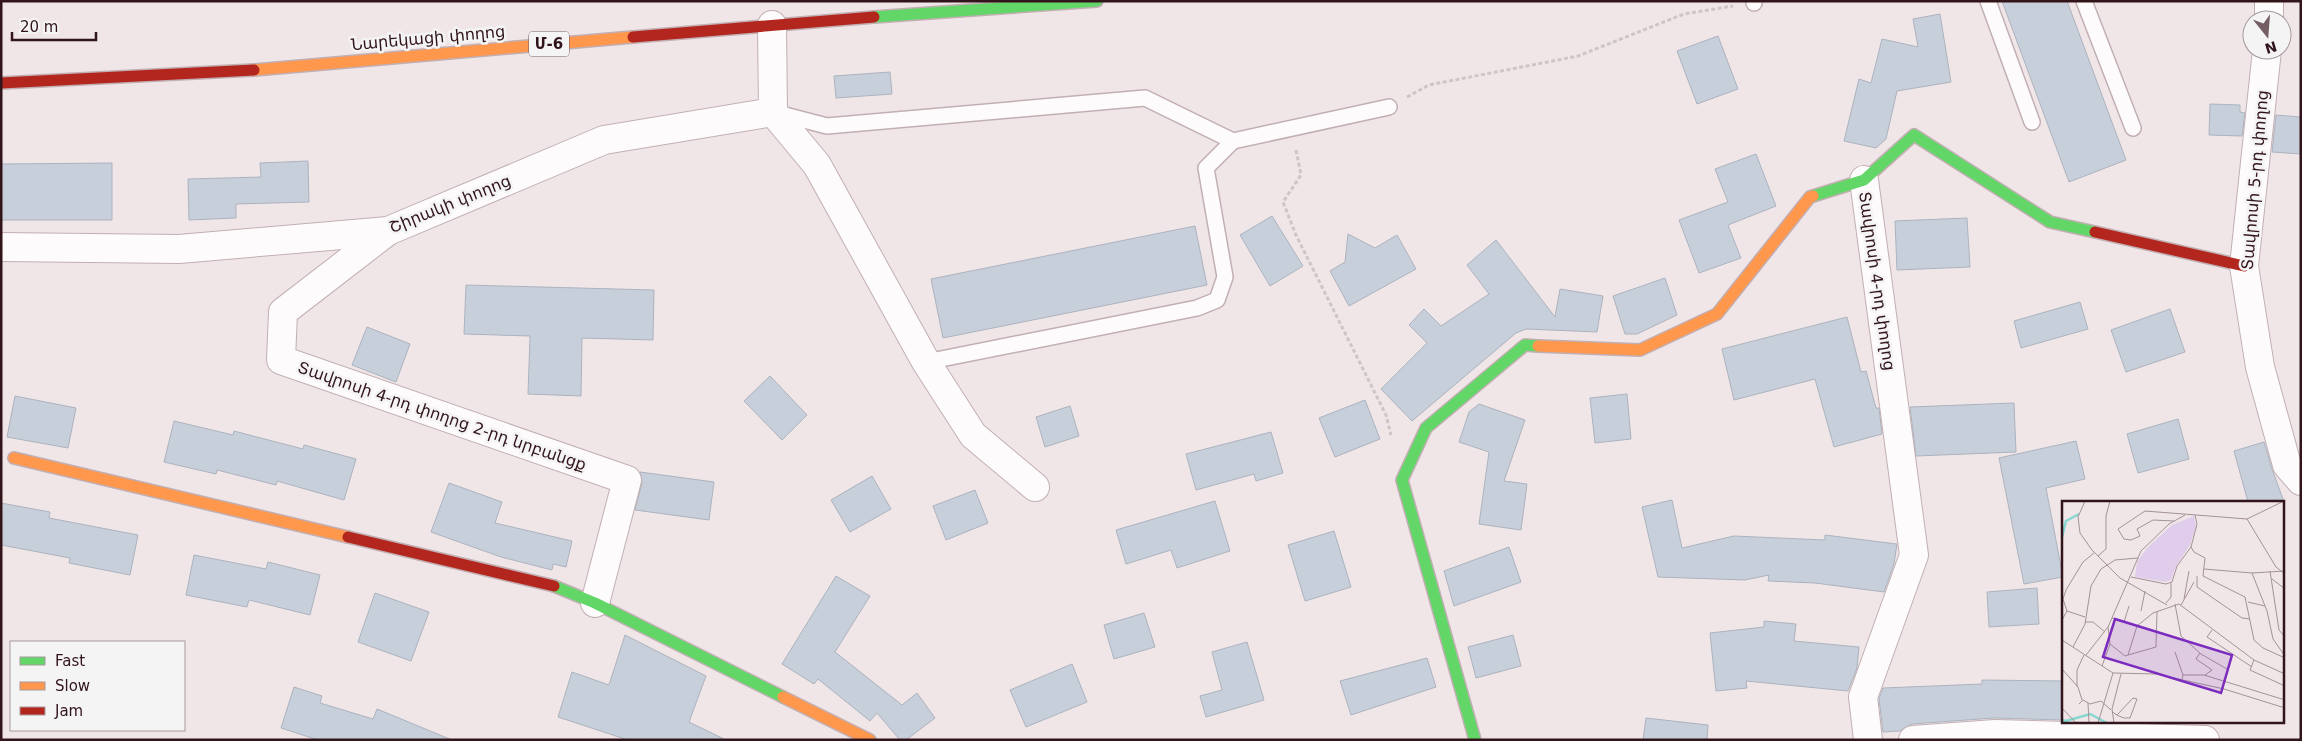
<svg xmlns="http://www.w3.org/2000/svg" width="2302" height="741" viewBox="0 0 2302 741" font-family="'DejaVu Sans','Noto Sans Armenian',sans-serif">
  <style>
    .building { fill: #c7cfdb; stroke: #acb3be }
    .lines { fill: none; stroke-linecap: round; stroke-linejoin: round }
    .lane-casing { stroke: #c2afb3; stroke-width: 18 }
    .street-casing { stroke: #c2afb3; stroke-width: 30 }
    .fast-casing { stroke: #c2afb3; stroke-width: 14 }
    .slow-casing { stroke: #c2afb3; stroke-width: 14 }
    .jam-casing { stroke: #c2afb3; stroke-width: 14 }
    .path { stroke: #ccc6c7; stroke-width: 3; stroke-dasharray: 4 2.5; stroke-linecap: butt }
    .lane { stroke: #fdfbfc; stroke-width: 15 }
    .street { stroke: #fdfbfc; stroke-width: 28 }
    .fast { stroke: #63d668; stroke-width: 11 }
    .slow { stroke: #ff974d; stroke-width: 11 }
    .jam { stroke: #b3261e; stroke-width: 11 }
    .labels { text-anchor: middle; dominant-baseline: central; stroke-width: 5; stroke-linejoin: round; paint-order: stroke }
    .shield { fill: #f4f4f4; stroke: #6c575c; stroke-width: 1 }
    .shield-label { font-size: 15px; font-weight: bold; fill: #32141b }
    .street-label { font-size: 16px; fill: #32141b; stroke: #f4f4f4 }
    .inset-river { fill: none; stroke: #86d7d0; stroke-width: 2.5 }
    .inset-road { fill: none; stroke: #a49296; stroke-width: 1 }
    .view { fill: #7b2cbf; fill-opacity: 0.15; stroke: #7b2cbf; stroke-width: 2.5 }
    .inset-edge { fill: none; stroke: #32141b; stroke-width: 2.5 }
  </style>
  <rect width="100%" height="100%" fill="#f0e6e8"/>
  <g class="building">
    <path d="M2002,1H2067L2126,160L2069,182Z"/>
    <path d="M1940,14L1951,82L1897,91L1886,139L1876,148L1844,141L1859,79L1871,83L1882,39L1918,47L1913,19Z"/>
    <path d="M1718,36L1738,89L1697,104L1677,51Z"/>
    <path d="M890,72L892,94L836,98L834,76Z"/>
    <path d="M2210,104L2240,105V112L2245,113L2242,136L2209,135Z"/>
    <path d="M2276,115L2301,117V154L2272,152Z"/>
    <path d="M1756,154L1776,206L1728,225L1741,258L1699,273L1679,220L1728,202L1715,169Z"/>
    <path d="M308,161L309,202L236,204V218L189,220L188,179L261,177L260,163Z"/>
    <path d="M112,163V220H1V164Z"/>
    <path d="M1272,216L1303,266L1270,286L1240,235Z"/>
    <path d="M1967,218L1970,267L1897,270L1895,221Z"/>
    <path d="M1195,226L1207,285L943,338L931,279Z"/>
    <path d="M1348,234L1375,248L1397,235L1416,269L1349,306L1330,271L1345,262Z"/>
    <path d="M1496,240L1555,317L1560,289L1603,296L1597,332L1526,329L1516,333L1412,421L1381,389L1427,343L1409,325L1424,309L1441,326L1489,294L1467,265Z"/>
    <path d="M1665,278L1677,315L1637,334H1625L1613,296Z"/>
    <path d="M466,285L654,290L653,340L582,338L581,396L528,394L530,336L464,334Z"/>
    <path d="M2080,302L2088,329L2021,348L2014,321Z"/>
    <path d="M2170,309L2185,352L2126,372L2111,330Z"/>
    <path d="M1847,317L1861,372L1866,371L1876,408H1879L1882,434L1834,447L1815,379L1734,400L1722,349Z"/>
    <path d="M367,327L410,344L396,382L352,365Z"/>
    <path d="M770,376L807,415L782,440L744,401Z"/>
    <path d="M1627,394L1631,439L1595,443L1590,398Z"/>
    <path d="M15,396L76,408L68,448L7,437Z"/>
    <path d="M1365,400L1380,439L1335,457L1319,418Z"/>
    <path d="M2014,403L2016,452L1916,456L1910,407Z"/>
    <path d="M1479,404L1525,420L1504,481L1527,484L1521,530L1479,524L1489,452L1459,442L1469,412Z"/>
    <path d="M1070,406L1079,436L1045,447L1036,417Z"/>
    <path d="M2178,419L2189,459L2138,473L2127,434Z"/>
    <path d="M174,421L233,435L234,431L303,449L304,445L356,459L344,500L277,481L276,485L217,470L216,474L164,462Z"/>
    <path d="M1271,432L1283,473L1256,481L1254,474L1196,490L1186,454Z"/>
    <path d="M2076,441L2085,479L2046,488L2063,577L2024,584L1999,458Z"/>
    <path d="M2264,442L2272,469L2284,502H2248L2234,451Z"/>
    <path d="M640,472L714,482L709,520L635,510L642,483Z"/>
    <path d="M872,476L891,509L850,532L831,500Z"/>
    <path d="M449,483L502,502L495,523L572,541L566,567L553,564L552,570L501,557L431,532Z"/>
    <path d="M975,490L988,523L946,540L933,506Z"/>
    <path d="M1672,500L1682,548L1734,536L1825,540V535L1897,544L1894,564L1884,592L1815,583L1768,581L1769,575L1745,580L1658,577L1642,507Z"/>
    <path d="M1215,501L1230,551L1177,568L1171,550L1126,564L1116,530Z"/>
    <path d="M1,503L50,512L49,518L138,535L130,575L69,563L70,558L1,545Z"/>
    <path d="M1334,531L1351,587L1305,601L1288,545Z"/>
    <path d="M1509,547L1521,582L1454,606L1444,571Z"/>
    <path d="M194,555L266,569L268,562L320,575L310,615L249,600L247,607L186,595Z"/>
    <path d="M836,576L870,596L835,652L902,705L917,693L935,718L906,740H900L877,713L870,721L818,679L814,684L782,664Z"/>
    <path d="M2037,588L2039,624L1989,627L1987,592Z"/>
    <path d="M375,593L429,612L411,661L358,642Z"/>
    <path d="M1144,613L1155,647L1114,659L1104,625Z"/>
    <path d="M1764,621L1796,624L1794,641L1859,647L1857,668L1848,691L1746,681L1747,688L1716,691L1710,633L1764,627Z"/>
    <path d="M625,635L706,676L689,722L726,740H628L558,717L572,672L609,685Z"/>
    <path d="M1513,635L1521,666L1476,678L1468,647Z"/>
    <path d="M1247,642L1264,700L1206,717L1200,696L1222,690L1212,652Z"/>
    <path d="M1427,658L1436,687L1351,715L1340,681Z"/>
    <path d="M1072,664L1087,702L1026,727L1010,690Z"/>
    <path d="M1982,680L2063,681V720L1994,718L1912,724L1900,731L1883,732L1879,699L1883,688L1982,684Z"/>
    <path d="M294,687L322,696L320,703L373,719L377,709L452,740H318L281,728Z"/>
    <path d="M1646,718L1708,725L1707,740H1643Z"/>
  </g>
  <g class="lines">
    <g class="lane-casing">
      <g id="lane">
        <path d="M1988,1L2032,122"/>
        <path d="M2084,1L2133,128"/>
        <path d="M1754,3V1"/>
        <path d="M777,113L827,126L1145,98L1233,141L1389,107"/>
        <path d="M926,362L1197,308L1217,300L1225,277L1206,168L1233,141"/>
      </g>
    </g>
    <g class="street-casing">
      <g id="street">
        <path d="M2269,20V1"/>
        <path d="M2267,50L2244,266L2260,367L2287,465L2301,481"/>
        <path d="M773,112L817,165L926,362L973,435L1035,487"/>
        <path d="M1864,180L1914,555L1863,697L1868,740"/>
        <path d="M388,231L283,312L281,360L627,480L595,603"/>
        <path d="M1,247L179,249L388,231L604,140L773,112L772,25"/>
        <path d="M1913,740L1995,734L2205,740"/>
      </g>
    </g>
    <g class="fast-casing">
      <g id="fast">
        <path d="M874,17L1097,1"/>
        <path d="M1813,196L1864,180L1914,135L2050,222L2095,232"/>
        <path d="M554,586L595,603L783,697"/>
        <path d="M1475,740L1402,480L1426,428L1525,345L1538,346"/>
      </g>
    </g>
    <g class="slow-casing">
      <g id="slow">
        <path d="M254,70L633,37"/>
        <path d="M1538,346L1640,350L1717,314L1810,197L1813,196"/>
        <path d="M14,458L348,537"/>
        <path d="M783,697L870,740"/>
      </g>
    </g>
    <g class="jam-casing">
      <g id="jam">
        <path d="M633,37L874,17"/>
        <path d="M1,83L254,70"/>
        <path d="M2095,232L2244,266"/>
        <path d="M348,537L554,586"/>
      </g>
    </g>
    <g class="path">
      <path d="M1407,97L1429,85L1578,56L1684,14L1733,6"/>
      <path d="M1296,150L1301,175L1283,202L1296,235L1386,415L1391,435"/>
    </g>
    <use href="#lane" class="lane"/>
    <use href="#street" class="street"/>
    <use href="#fast" class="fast"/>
    <use href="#slow" class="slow"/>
    <use href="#jam" class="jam"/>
  </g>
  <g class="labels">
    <rect class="shield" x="529" y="31.5" width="40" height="25" rx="4"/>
    <g class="shield-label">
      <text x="549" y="44">Մ-6</text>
    </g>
    <g class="street-label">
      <text transform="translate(428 38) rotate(-5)">Նարեկացի փողոց</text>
      <text transform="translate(2255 180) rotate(-85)">Տավրոսի 5-րդ փողոց</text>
      <text transform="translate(450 204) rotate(-22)">Շիրակի փողոց</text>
      <text transform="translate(1877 281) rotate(82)">Տավրոսի 4-րդ փողոց</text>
      <text transform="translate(442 416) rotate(19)">Տավրոսի 4-րդ փողոց 2-րդ նրբանցք</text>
    </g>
  </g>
  <g transform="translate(2062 501)">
    <rect width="222" height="222" fill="#f0e6e8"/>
    <path d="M132,15L134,25L128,44L114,65L109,79L104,81L73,76L75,61L85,47L110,24Z" fill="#e0cceb"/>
    <path class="inset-river" d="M0,36L4,20L17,13M0,219L4,220L28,213L45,222"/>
    <path class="inset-road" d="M23,0L16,16L18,32L30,49L58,77L105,104M133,14L135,23L129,46L132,51L143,57L141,75L183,96L192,139L201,147L223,157M185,18L214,66L223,73M112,20L91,19L75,28L78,35L69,39L62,38L56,28L83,10L185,18L222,0M36,55L44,48V15L48,0M142,68L190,72L223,70M208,70L217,129L223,136M190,72L205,110L211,138L223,155M135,75V86L180,117L188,118M69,76L104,83L110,81L115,65L129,46M210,78L223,88M122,98L127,70M186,101L203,105M104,102L109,96V82M113,103L119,135L139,153L165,168M119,104L132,81M5,110L23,116M79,110L83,90M50,117L75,125M0,119L5,110L1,98L4,89L21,61L32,52M23,121H31L43,131M62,121L67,105M150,129L145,136L190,166M0,139L51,172L94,173L162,188L223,207M48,143L63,155L66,154M11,146L23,123L29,85L39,68L53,59L76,57M113,151L121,174M138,152L134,158L150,169L143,174M24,154L46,126L79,50L107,23L123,14M66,154L75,125L91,112L117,103L192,159L223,173M66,154L94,146L95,111M192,159L188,169L223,185M40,165L48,143L46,126M0,168L16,186L20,199M120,178L121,174H142L223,199M15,186V169L22,154M26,202L27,222M17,203L21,199L28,203L39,200L49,209M0,207L14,222M50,210L53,213L57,215L62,217H68L75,198L71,197L55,214M36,222L51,172M52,222L50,208L59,173"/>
    <path class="view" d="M53,118L170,154L159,192L41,156Z"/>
    <rect width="222" height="222" class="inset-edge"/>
  </g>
  <rect width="2302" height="741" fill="none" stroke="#32141b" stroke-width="5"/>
  <rect x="10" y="641" width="175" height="90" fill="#f4f4f4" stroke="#a69a9d"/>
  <rect x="20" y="657" width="25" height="8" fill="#63d668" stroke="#a69a9d"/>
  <text x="55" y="666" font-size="15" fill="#32141b">Fast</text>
  <rect x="20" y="682" width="25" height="8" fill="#ff974d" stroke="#a69a9d"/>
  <text x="55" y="691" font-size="15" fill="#32141b">Slow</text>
  <rect x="20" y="707" width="25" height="8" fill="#b3261e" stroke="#a69a9d"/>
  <text x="55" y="716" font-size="15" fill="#32141b">Jam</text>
  <g transform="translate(2267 35) rotate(163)"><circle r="24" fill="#f4f4f4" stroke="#a69a9d"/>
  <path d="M0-4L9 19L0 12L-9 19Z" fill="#745e63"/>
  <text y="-8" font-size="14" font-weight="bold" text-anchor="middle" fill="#32141b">N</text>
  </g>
  <path d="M12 32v8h84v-8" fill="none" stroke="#32141b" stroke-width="2.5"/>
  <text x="20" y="32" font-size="15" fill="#32141b" stroke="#f4f4f4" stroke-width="4" paint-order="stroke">20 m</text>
</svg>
